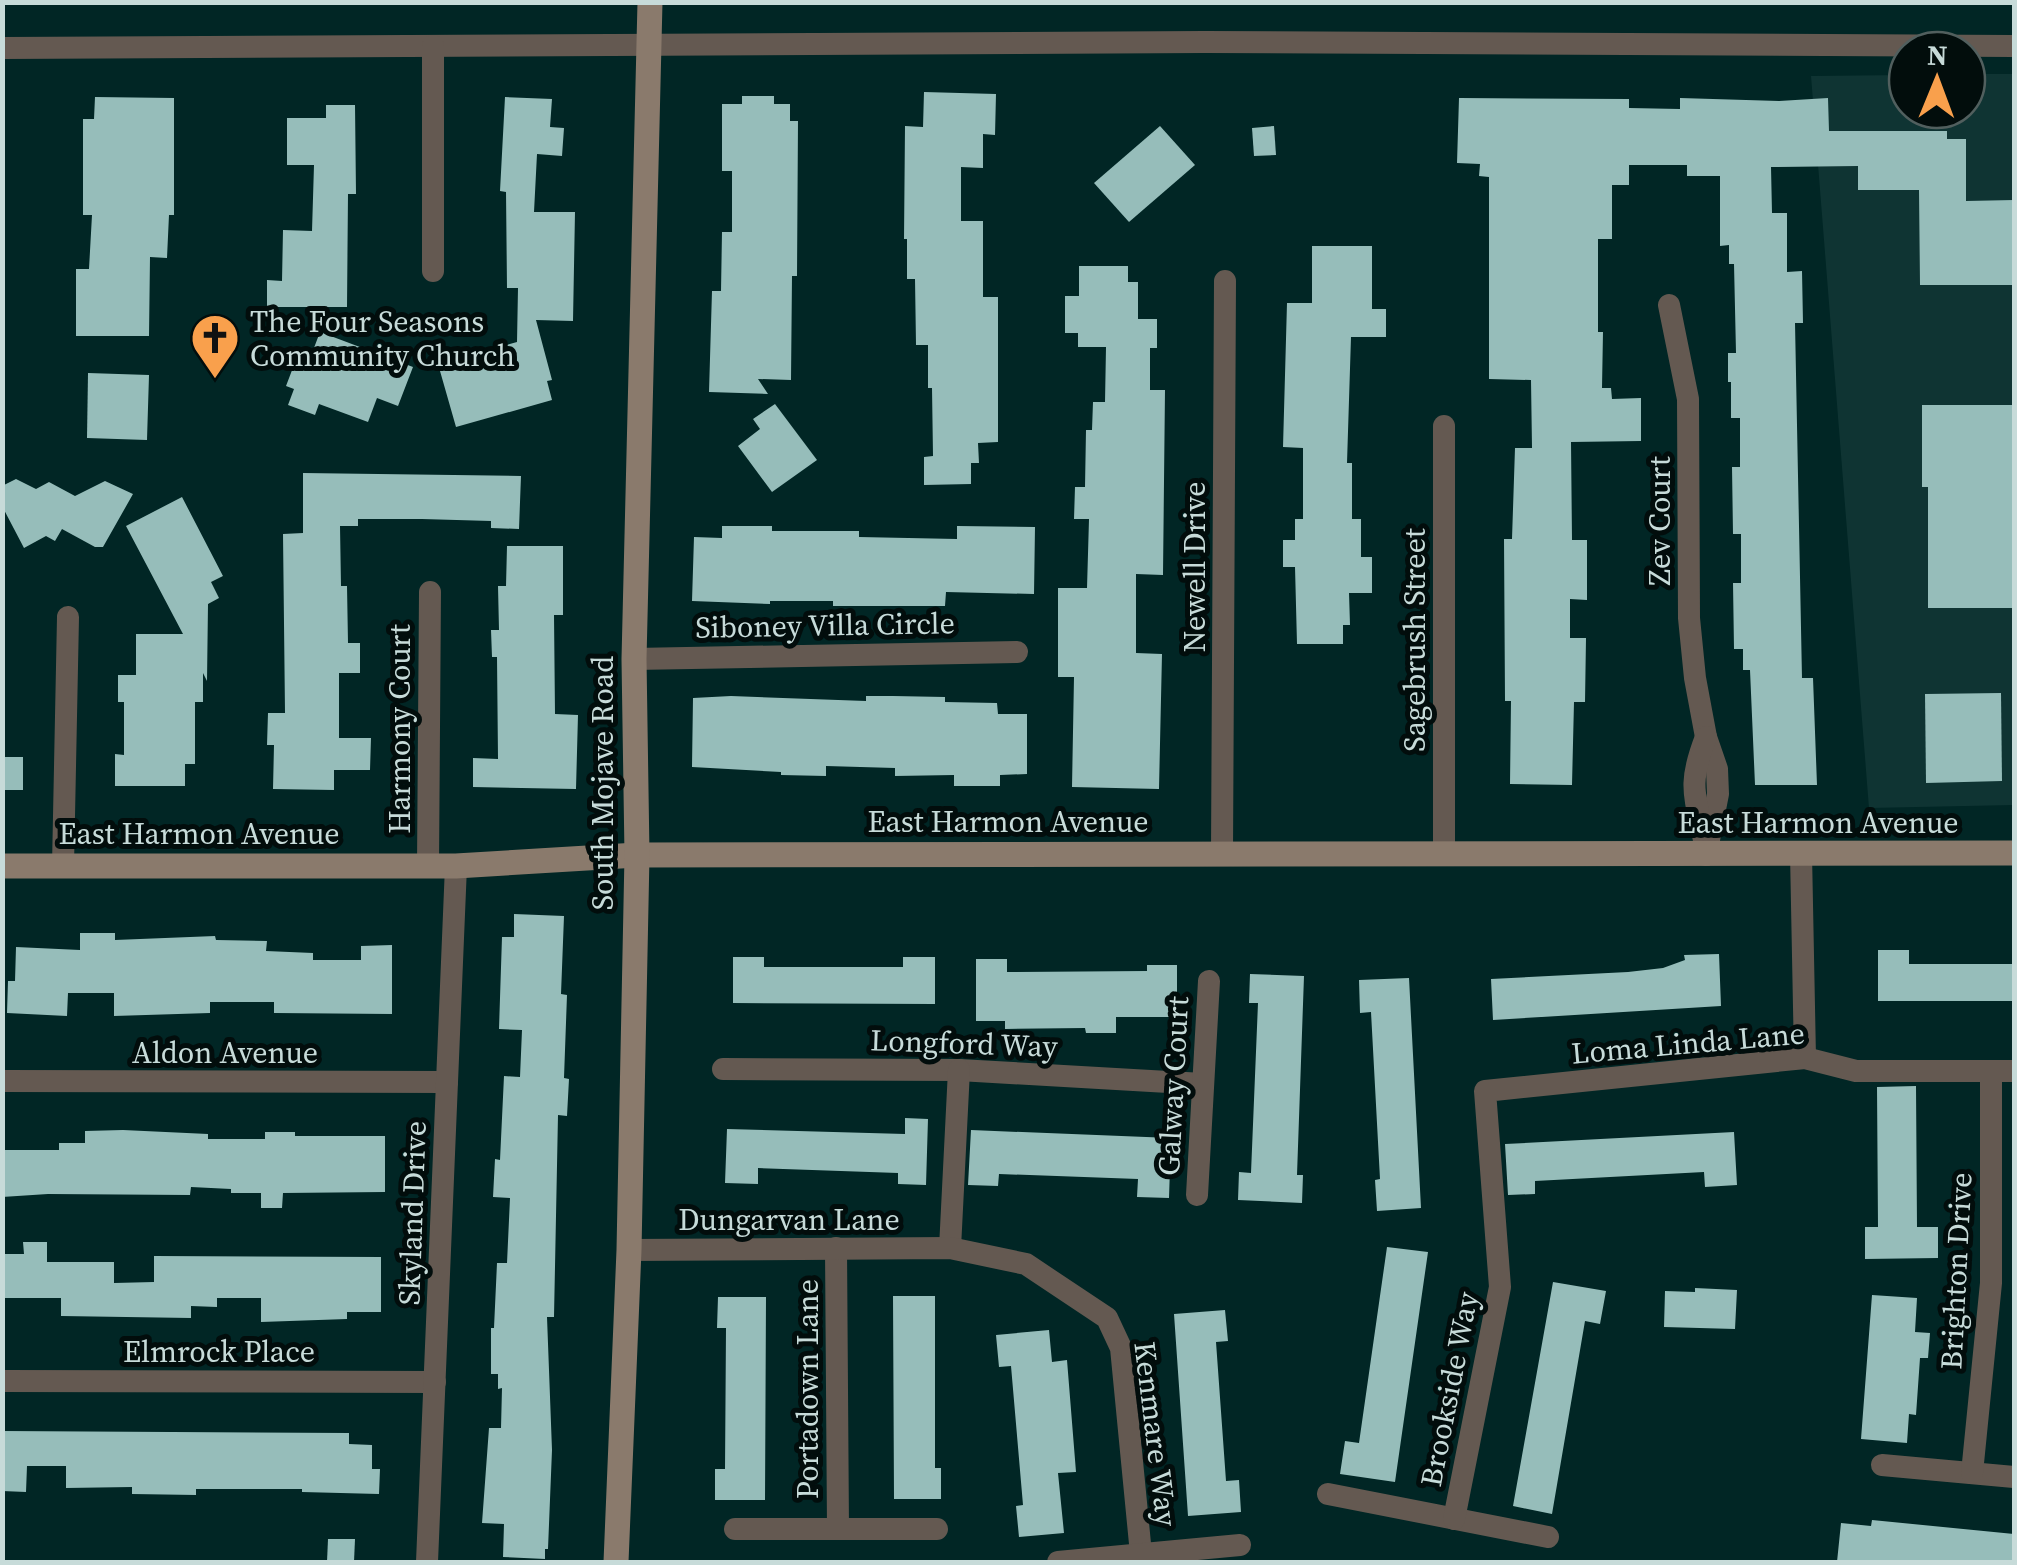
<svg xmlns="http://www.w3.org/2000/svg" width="2017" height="1565" viewBox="0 0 2017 1565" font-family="'Source Serif 4',serif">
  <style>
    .built { fill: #0f3433 }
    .building { fill: #96bdba }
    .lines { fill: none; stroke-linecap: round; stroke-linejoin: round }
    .street { stroke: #645951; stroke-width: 22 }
    .secondary { stroke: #8a7a6c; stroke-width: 25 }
    .labels { text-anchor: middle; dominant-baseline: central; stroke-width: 10; stroke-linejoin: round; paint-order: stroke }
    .poi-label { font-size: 30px; fill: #c7dbd9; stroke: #020d0c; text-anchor: start }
    .street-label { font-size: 30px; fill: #c7dbd9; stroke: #020d0c }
  </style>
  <rect width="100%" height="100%" fill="#012625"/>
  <path class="built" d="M1967,74H2014V805L1869,808L1811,76L1907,75V110H1967Z"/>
  <g class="building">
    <path d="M924,92L996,94L995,135L983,134V168L961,167V221H983V297H998V442L978,443L979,463H971V484L924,485V457L933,456L932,388H928V345H916L915,279H907V239H904L905,126L923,127Z"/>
    <path d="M742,96H774V104H790V121H798L797,276H792L791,380L758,379L768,394L709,392L712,291H721L722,232H732V171H722V104H742Z"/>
    <path d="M95,97L174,98V215H169L167,258L150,257L149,336H76V269H89L92,215H83V119H94Z"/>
    <path d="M505,97L552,99L550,127L564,128L562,156L537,154L534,212H575L573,321L536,320L552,380L547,381L552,400L456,427L438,364L517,342L518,288H507L506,192L500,191Z"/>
    <path d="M1459,98L1629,99V108L1680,109V98L1779,101L1828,98L1829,131H1947V139H1966V201L2014,200V285H1920L1919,190H1858V166L1771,167L1772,213H1787V272L1802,271L1803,323H1795L1802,678H1813L1817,785H1755L1750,670H1743V649H1734L1733,583H1741V534H1733L1732,467H1740V418H1731V382H1728V353H1736L1734,264H1729V245L1720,246V176H1687V165H1629V185H1612V239H1598V332H1603L1602,388H1611L1612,399L1641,398V441L1571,442L1572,540H1587V600L1570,599V638H1586L1585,702H1574L1572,785L1510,784L1511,701H1505L1504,539H1512L1515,448H1532L1531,380L1489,379V177L1479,176L1480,164L1457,163Z"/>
    <path d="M326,105H355L356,194H348L347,307H267V280L282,281L283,230L312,231L314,165H287V118H326Z"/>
    <path d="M1160,126L1195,165L1129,222L1094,183Z"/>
    <path d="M1274,126L1276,155L1254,156L1252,128Z"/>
    <path d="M1312,246H1372V309H1386V337H1351L1347,463H1352V519H1361V557H1372V593H1349L1350,625H1343V644H1297L1295,567H1283V540H1295V519H1303V448L1283,447L1287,303H1312Z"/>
    <path d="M1079,266H1128V282H1138V319H1157V348H1150V390H1165L1163,575L1136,574V653L1162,654L1159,789L1072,787L1074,677H1058V588H1087L1089,519H1074L1075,487H1085L1086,430H1092L1093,402H1105L1106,347H1078V333H1065V296H1079Z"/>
    <path d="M320,332L413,367L398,406L377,398L368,422L319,404L315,415L288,405L294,389L286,386L294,365L306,369Z"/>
    <path d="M88,373L149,375L147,440L87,438Z"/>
    <path d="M775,404L817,460L772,492L738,446L760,429L753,419Z"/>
    <path d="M1922,405H2014V608H1928V487H1922Z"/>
    <path d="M303,473L521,476L519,529L491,528V521L422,519H358V526H340L341,586H347L348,643H360V673H339V738H371L370,770H334V790L273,789L274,745H267L268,713H285L283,534L303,533Z"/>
    <path d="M16,479L36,489L49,482L75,496L105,481L133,494L103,547H95L62,529L55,541L46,536L24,548L2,506V486Z"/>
    <path d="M182,497L223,576L211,582L219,598L208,604L207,681L203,673V702H195V764H185V786H115V754L124,755V702H118V675H136V634H183L126,526Z"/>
    <path d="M722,526H772V531H859V537L957,539V526L1035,527L1034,594L946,592L945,606H833V601H770V604L692,601L694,537L722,538Z"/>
    <path d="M507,546H563V615H554L555,714L578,715L576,789L473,787V758L498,759L497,657H492L491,630H499L498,586H506Z"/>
    <path d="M2001,693L2002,781L1926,783L1925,694Z"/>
    <path d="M731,696L866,701V696H893L945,697V702L997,703L998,714H1027V774L1000,775V786H954V775L895,776V768L826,766V776L781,775V772L692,767L693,698Z"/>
    <rect x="2" y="757" width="21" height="33"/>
    <path d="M514,914L564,916L561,994L567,995L564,1078L569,1079L567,1116L558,1115L554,1317H547L552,1450L548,1549H545V1559L503,1557L504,1524L482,1523L489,1428H501L502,1388L498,1389V1374H491V1328H494L497,1263H507L510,1198L493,1197L495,1159L500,1160L504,1076L520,1077L522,1030L499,1029L502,937H514Z"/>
    <path d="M80,933H115V940L215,936L216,940L267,941L266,951L313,953V960H361V946L392,945V1014L274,1013V1002H210V1013L114,1016V993H68L67,1016L7,1013L8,981H15L16,947L80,950Z"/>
    <path d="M1878,950H1909V964H2014V1001H1878Z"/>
    <path d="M1719,954L1721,1006L1493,1020L1491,979L1628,972L1663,968L1685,960L1684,955Z"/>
    <path d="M733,957H764V967H903V957H935V1004L733,1003Z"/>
    <path d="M976,959H1007V972L1147,971V965H1177V1017H1116V1033H1086L1085,1028L1005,1029V1021H976Z"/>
    <path d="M1250,974L1304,976L1297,1175H1303L1302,1203L1238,1200L1239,1172L1251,1173L1258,1003H1249Z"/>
    <path d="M1409,978L1421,1208L1377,1211L1375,1180L1380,1179L1371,1012L1360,1013L1359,980Z"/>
    <path d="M1916,1086L1917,1227H1938V1258L1865,1259V1227H1878L1877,1087Z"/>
    <path d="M905,1118L928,1119L926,1185L898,1184V1173L758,1168V1184L725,1183L727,1129L905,1134Z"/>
    <path d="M123,1130L208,1134V1139H265V1132H295V1136H385V1192L283,1193L282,1208H261V1193H231V1189L191,1187L190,1195L48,1194L2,1197V1150H59V1143H85V1131Z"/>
    <path d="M971,1130L1171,1138L1169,1198L1137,1197L1138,1179L999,1174L998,1186L968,1185Z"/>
    <path d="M1734,1132L1737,1185L1705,1187L1704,1172L1535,1181V1194L1508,1195L1505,1144Z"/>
    <path d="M23,1242H47V1262H114V1283L154,1282V1256L381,1257V1312H347V1319L261,1322V1298H217V1307L191,1306V1318L61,1316V1298H2V1254H24Z"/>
    <path d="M1387,1247L1428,1252L1395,1482L1340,1474L1345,1441L1359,1443Z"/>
    <path d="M1553,1282L1606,1291L1600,1324L1585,1321L1552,1514L1513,1506Z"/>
    <path d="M1695,1288L1737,1290L1735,1329L1664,1327L1665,1291L1695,1292Z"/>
    <path d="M1872,1295L1917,1298L1915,1332L1930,1333L1928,1358H1920L1916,1415L1909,1414L1907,1443L1861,1439Z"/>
    <path d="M893,1296H935V1468H941V1499H894Z"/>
    <path d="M718,1297H766L765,1500H715V1469H725L726,1328H717Z"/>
    <path d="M1225,1310L1228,1341L1216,1342L1226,1481L1239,1480L1241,1512L1188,1516L1174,1314Z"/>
    <path d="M1049,1330L1052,1362L1067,1360L1076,1472L1058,1473L1064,1533L1019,1537L1016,1506L1023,1505L1011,1366L999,1367L996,1335Z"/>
    <path d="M2,1431L349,1433V1444L372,1445V1469H380L379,1494L302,1492V1489H196V1495L132,1494V1487L66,1488V1466H27L26,1492L2,1491Z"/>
    <path d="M1872,1520L2014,1534V1562H1837L1841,1523L1871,1526Z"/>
    <path d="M328,1539H355L354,1562H327Z"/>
  </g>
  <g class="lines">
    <g class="street">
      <path d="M2,48L1205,42L2014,46"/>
      <path d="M433,271V46"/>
      <path d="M1669,305L1688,399L1689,618L1695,678L1706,737L1717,769L1718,794L1706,855"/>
      <path d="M634,659L1017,652"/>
      <path d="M1704,840C1694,793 1688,783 1706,737"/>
      <path d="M1222,853L1225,281"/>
      <path d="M1801,853L1805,1058"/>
      <path d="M1444,854V426"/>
      <path d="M63,866L68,617"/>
      <path d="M428,866L430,592"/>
      <path d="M723,1069L959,1070L1203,1084"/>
      <path d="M2,1081L447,1082"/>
      <path d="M1197,1195L1209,981"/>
      <path d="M836,1248L838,1529"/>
      <path d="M950,1248L959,1070"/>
      <path d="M629,1250L950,1248L1026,1264L1107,1318L1121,1348L1141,1554"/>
      <path d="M2,1381L435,1382"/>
      <path d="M1882,1465L2014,1477"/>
      <path d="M1972,1473L1991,1283V1071"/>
      <path d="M1328,1494L1548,1537"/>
      <path d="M1454,1519L1500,1287L1485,1091L1805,1058L1856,1071H2014"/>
      <path d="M735,1529H937"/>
      <path d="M427,1562L456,866"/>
      <path d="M1058,1562L1240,1545"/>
    </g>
    <g class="secondary">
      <path d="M2,866H456L637,855L2014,853"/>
      <path d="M616,1562L629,1250L637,855L634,659L650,2"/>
    </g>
  </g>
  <defs>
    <g id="church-pin" transform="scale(2.5)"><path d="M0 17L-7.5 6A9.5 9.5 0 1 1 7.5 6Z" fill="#f9a04c" stroke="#020d0c"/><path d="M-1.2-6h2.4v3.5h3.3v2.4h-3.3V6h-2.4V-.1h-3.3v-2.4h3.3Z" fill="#111"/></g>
  </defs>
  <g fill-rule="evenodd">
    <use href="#church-pin" x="215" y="338"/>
  </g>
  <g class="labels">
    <g class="poi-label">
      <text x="250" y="321">The Four Seasons<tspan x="250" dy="34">Community Church</tspan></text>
    </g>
    <g class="street-label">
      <text transform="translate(1659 521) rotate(-90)">Zev Court</text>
      <text transform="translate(1194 567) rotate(-90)">Newell Drive</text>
      <text transform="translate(825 625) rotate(-1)">Siboney Villa Circle</text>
      <text transform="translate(1414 640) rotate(-90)">Sagebrush Street</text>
      <text transform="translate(399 729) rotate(-90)">Harmony Court</text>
      <text transform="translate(602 783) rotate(-90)">South Mojave Road</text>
      <text x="1008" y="821">East Harmon Avenue</text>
      <text x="1818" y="822">East Harmon Avenue</text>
      <text x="199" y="833">East Harmon Avenue</text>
      <text transform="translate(964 1043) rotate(2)">Longford Way</text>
      <text transform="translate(1688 1043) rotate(-5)">Loma Linda Lane</text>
      <text x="225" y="1052">Aldon Avenue</text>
      <text transform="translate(1173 1086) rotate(-87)">Galway Court</text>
      <text transform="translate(412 1213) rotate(-88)">Skyland Drive</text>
      <text x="789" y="1219">Dungarvan Lane</text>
      <text transform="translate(1956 1271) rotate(-87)">Brighton Drive</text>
      <text x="219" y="1351">Elmrock Place</text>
      <text transform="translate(807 1389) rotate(-90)">Portadown Lane</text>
      <text transform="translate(1449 1389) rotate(-79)">Brookside Way</text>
      <text transform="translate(1156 1434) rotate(83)">Kenmare Way</text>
    </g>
  </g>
  <rect width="2017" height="1565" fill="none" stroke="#c7dbd9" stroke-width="10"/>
  <g transform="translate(1937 80) rotate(1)"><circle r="48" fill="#020d0c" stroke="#515f5e" stroke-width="2.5"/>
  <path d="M0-8L18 38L0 25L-18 38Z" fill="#f9a04c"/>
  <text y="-15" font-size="28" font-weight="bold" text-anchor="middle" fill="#c7dbd9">N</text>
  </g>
</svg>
